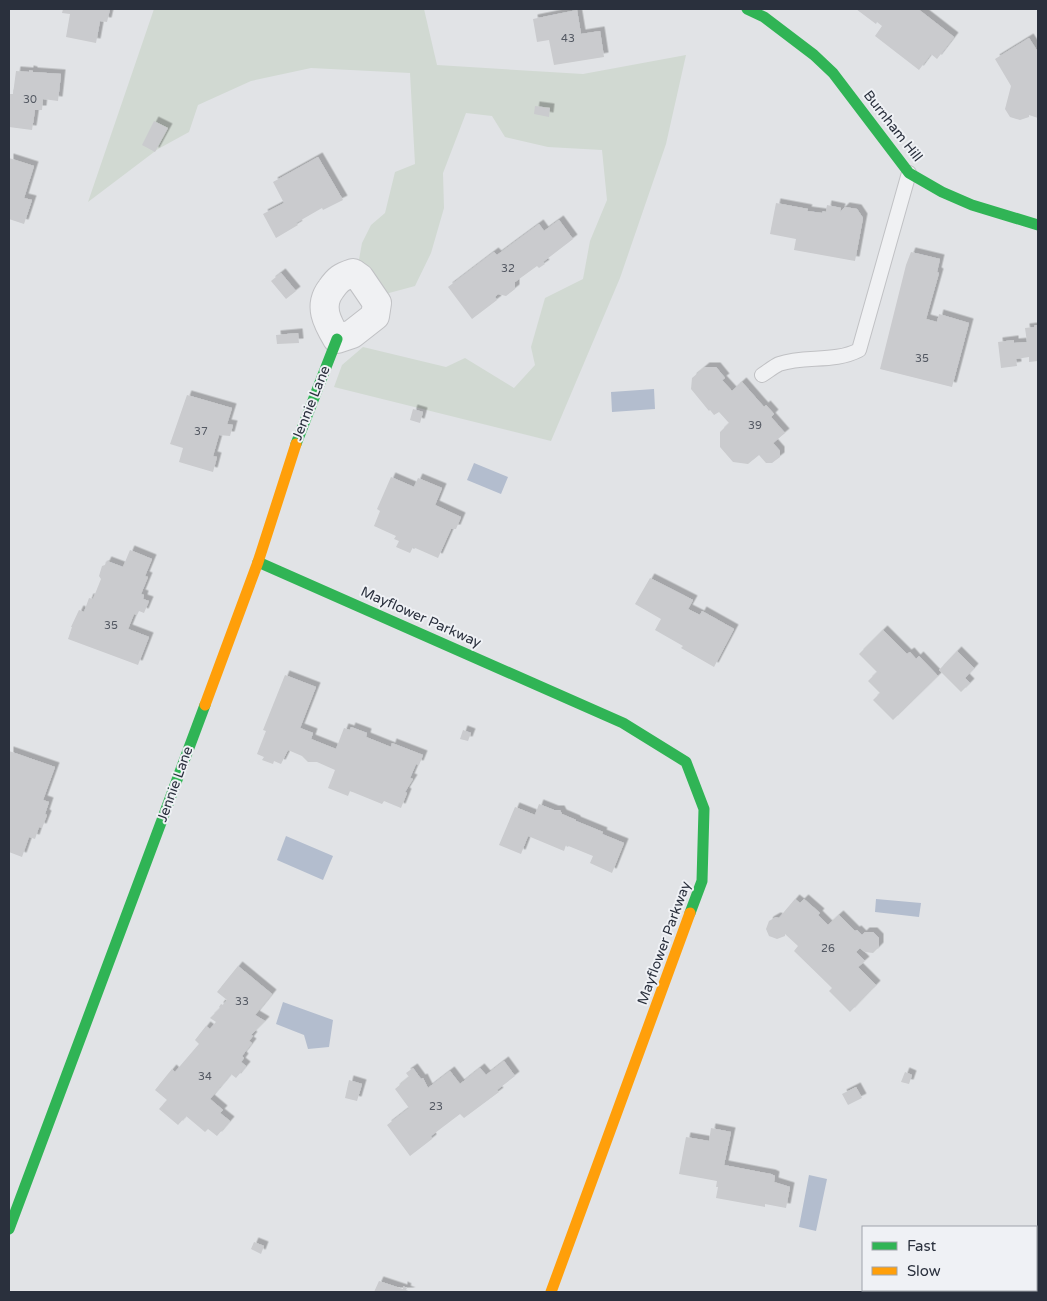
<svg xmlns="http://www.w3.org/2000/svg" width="1047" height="1301" viewBox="0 0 1047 1301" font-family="'Varela Round',sans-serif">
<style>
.green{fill:#d1d9d2}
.water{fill:#b3bdce}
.building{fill:#cacbce;filter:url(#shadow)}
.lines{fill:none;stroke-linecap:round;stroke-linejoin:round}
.lane-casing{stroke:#c0c1c4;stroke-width:16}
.street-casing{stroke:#c0c1c4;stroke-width:30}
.lane{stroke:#f0f1f3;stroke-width:14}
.street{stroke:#f0f1f3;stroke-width:28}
.fast{stroke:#30b455;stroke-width:11}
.slow{stroke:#ff9f0a;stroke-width:11}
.labels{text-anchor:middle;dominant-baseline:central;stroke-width:4;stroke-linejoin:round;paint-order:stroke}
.number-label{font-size:11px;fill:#535862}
.street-label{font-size:14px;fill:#2a303d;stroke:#eff1f5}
</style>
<defs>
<filter id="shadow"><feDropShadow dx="4.5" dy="-4.5" stdDeviation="0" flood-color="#0004"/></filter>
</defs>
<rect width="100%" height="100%" fill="#e1e3e6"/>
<path class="green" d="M154,9H424L437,65L583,74L686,55L666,144L620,278L551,441L334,387L342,365L363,347L446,367L465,358L514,388L535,365L531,347L545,298L583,279L590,241L607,200L602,150L548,147L505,137L492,116L466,113L443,173L444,208L431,253L415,286L378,296L358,265L362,243L371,225L385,213L395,172L415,164L410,73L311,68L251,81L198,105L189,132L158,149L88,202Z"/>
<path class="water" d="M654,389L655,409L612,412L611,392Z
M474,463L508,477L501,494L467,480Z
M286,836L333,856L323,880L277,860Z
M876,899L921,903L919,917L875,912Z
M283,1002L333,1020L329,1047L308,1049L304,1035L276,1024Z
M809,1175L827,1179L816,1231L799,1227Z"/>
<path class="building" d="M63,9H110L107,22L100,21L96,43L66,37L70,14L62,13Z
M856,9H918L954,37L937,59L931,54L919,70L875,36L882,26L877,22L876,24Z
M577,10L581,34L600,31L604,57L554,65L549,40L537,42L533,19Z
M1029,38L1038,52V118L1029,115V117L1020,120L1010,117L1005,109L1011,86L995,59Z
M29,70L33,71V72L61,74L58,101L43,99L42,110H35L32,130L9,127V94H13L16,71L29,72Z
M535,106L550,108L549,117L534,114Z
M154,121L168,128L155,152L142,145Z
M318,157L343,200L323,210L322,208L296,223L298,225L276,238L263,214L284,203L273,182Z
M9,158L34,166L24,198L32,200L24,224L9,219Z
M776,203L808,209L807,211L822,213L823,211L826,212L827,205L841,208L840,212L845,207L857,209L863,218L855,261L794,250L796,239L770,234Z
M559,220L573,239L543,262L545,264L539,268L537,266L515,282V289L506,296L498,294L495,297L497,300L472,319L448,287L494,252L497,255L539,224L544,231Z
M911,252L940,259L937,272L939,273L926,319L937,322L939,314L969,323L952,387L880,369L906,265Z
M281,273L296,291L286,299L271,281Z
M1035,325H1038V361L1029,362V357L1016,359L1017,366L1001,368L998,342L1014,340V343L1027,342L1025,328L1034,327Z
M298,333L299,343L277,344L276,335Z
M705,367H716L725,378L722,380L732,391L742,382L764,407L766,405L774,414L771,417L785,433L773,443L780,451V457L772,463H766L759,455L748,464L733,462L720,447V432L729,423L719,412L714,415L710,410L709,411L691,389L692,378Z
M187,395L232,408L227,424L233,425L230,436L219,435L213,456L217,457L213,472L179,462L183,448L170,444Z
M413,409L423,412L420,423L410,420Z
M391,477L414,487L418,478L442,488L435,505L461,517L456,529H451L438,558L413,547L410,553L396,547L399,541L394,539L396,536L374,526L380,511L377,509Z
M130,550L152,559L145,576L148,577L141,594L144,595L143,599L149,601L144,613L139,611L137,615L134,614L128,629L149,637L138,665L68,639L72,627H71L79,610L84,612L89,598L93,599L101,579L99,576L102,566L105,565L107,561L123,567Z
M650,578L693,600L688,609L700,615L702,611L734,629L714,667L681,648L683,646L655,630L661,619L635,604Z
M883,630L907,654L910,652L916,659L919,656L938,676L893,720L873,700L880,693L868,681L877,672L859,654Z
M957,651L974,668L965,678L970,683L961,692L939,670Z
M285,675L316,687L300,728L313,733L311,739L336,749L344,728L350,730L351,727L367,733L366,737L391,747L392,743L423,755L419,765L416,764L410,778L413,779L405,792L407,793L401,808L384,801L382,804L350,791L348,796L328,788L335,770L317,762H308L302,756L288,750L281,764L274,761L273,764L262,760L264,757L257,754L266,731L263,730Z
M463,730L471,733L468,741L460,739Z
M9,751L55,767L43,800L49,802L45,814L47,815L42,828L39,827L35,839L29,837L22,857L9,852Z
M539,804L554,810H560L562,814L576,820V821L603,832L602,834L624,843L612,873L590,863L593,856L566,845L564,851L528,836L521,854L499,845L515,807L535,815Z
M795,899L800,903L804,899L820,913L818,915L828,925L839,915L855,931L857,930L862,935L865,932H873L879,938V947L873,953L865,952L860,948L856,952L865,961L858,967L876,985L850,1012L829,991L832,988L794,951L798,946L785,934V936L777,939L769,936L766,929L769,921L776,917L779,918Z
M238,966L272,994L255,1015L265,1021L251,1035L253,1036L249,1041L252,1043L242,1056L244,1058L241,1062L246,1066L236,1078L231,1074L210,1099L223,1110L220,1113L230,1121L217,1136L208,1129L205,1132L186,1116L178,1125L159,1109L167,1100L155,1090L172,1069L175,1072L199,1044L195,1040L206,1026L210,1029L216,1022L210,1018L220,1008L219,1007L221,1004L223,1005L227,1000L217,992Z
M504,1061L515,1076L497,1090L499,1092L464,1118L460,1114L431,1136L432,1139L410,1156L387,1125L409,1108L395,1089L409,1077L406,1073L413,1068L421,1079L423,1078L428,1088L450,1071L460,1084L480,1068L486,1075Z
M905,1072L912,1075L909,1084L901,1082Z
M349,1080L362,1084L357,1101L345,1098Z
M856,1087L862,1098L848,1105L842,1094Z
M711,1128L731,1132L724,1165L771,1174L775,1176L774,1182L790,1187L786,1208L765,1204V1207L716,1198L718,1187H716L717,1181L679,1174L686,1137L709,1141Z
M254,1242L264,1246L261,1254L251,1249Z
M379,1281L403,1289V1286L407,1288L406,1290L411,1292H374Z"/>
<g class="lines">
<g class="lane-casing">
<path id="lane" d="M762,375C767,372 773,367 779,364C805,355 834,363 859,350L909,173"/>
</g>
<g class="street-casing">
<path id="street" d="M353,273L360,278L377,303L375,316L352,334L337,339C327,322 318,306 331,289C338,279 341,277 353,273Z"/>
</g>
<use href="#lane" class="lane"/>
<use href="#street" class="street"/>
<path class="fast" d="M747,9L764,17L814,55L833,73L909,173L942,192L972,205L1038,225
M296,444L337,339
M258,562L623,723L686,762L704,809L702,881L690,913
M9,1229L205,705"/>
<path class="slow" d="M205,705L258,562L296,444
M551,1292L690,913"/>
</g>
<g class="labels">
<g class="number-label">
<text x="568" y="38">43</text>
<text x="30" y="99">30</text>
<text x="508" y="268">32</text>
<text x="922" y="358">35</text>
<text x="755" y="425">39</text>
<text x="201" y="431">37</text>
<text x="111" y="625">35</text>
<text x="828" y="948">26</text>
<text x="242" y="1001">33</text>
<text x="205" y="1076">34</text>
<text x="436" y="1106">23</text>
</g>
<g class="street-label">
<text transform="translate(893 126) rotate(52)">Burnham Hill</text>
<text transform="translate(311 403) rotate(-68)">Jennie Lane</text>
<text transform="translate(421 617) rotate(24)">Mayflower Parkway</text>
<text transform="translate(175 784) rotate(-70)">Jennie Lane</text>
<text transform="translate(664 943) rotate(-70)">Mayflower Parkway</text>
</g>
</g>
<rect width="1047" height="1301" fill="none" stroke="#2a303d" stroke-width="20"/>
<rect x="862" y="1226" width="175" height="65" fill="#eff1f5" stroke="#a0a4ab"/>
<rect x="872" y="1242" width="25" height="8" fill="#30b455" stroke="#a0a4ab"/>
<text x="907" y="1251" font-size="15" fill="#2a303d">Fast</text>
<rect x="872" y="1267" width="25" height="8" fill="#ff9f0a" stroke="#a0a4ab"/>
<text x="907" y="1276" font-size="15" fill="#2a303d">Slow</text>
</svg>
